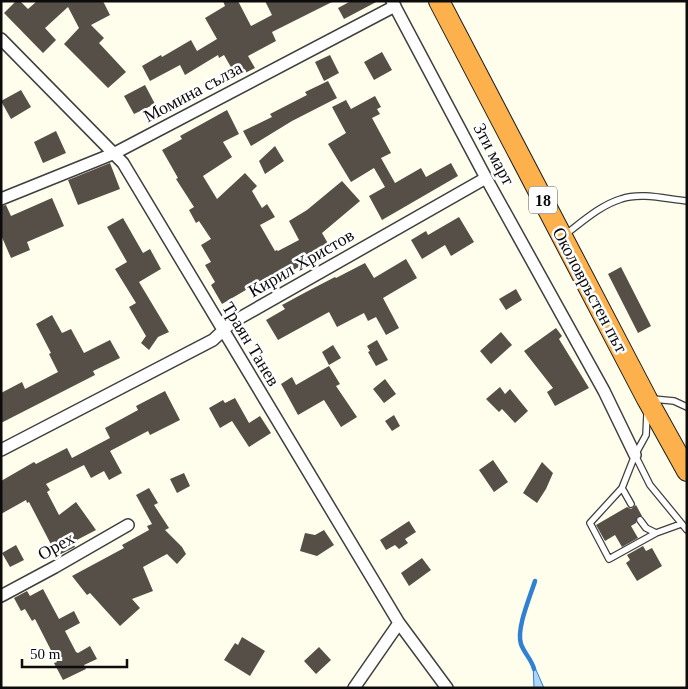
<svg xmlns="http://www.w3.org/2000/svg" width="688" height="689" viewBox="0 0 688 689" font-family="'Times New Roman',serif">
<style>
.water{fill:#add4f9;stroke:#3080d4}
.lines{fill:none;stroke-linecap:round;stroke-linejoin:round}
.stream{stroke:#3080d4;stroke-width:4.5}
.building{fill:#564f48}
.lane-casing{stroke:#3f3f3f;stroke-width:8}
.street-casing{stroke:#3f3f3f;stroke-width:14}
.highway-casing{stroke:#1d1d1d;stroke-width:22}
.lane{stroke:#fff;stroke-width:5.5}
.street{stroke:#fff;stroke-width:11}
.highway{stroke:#fcb14c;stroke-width:20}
.labels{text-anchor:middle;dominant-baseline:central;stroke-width:5;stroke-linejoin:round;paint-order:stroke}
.shield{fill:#fff;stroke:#555;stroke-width:1}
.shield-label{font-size:16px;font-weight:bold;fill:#0c0c0c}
.street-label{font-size:18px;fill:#0c0c0c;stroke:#fff}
</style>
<rect width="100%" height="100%" fill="#fffdec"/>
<path class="water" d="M533,663L544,688H534Z"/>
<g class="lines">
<path class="stream" d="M534,669C532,660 524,653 521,644C516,629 530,597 535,581"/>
</g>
<path class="building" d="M16,1H20L28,9L37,1H103L110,15L91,25L104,38L99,43L126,72L108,88L64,44L79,28L68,7L45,28L56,40L43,53L4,13Z
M223,1H238L251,26L272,15L265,1H334L272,32L276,41L248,56L255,68L239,76L235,67L232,69L224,55L219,58L218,55L185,75L180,65L150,81L142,66L161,55L162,57L191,40L197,51L217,39L205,18L225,6Z
M351,1H378L344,19L338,8Z
M382,52L392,70L374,80L364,62Z
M330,55L339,73L324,81L315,62Z
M328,81L337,98L292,121L251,146L243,131L272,117L270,114L307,95L305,92Z
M145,85L155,104L134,114L124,96Z
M21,90L31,107L11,119L1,101Z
M375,96L381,107L377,109L380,114L372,118L391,153L381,158L395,183L421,168L426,177L451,163L458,176L382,220L369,196L385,187L374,168L351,182L328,144L346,133L332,107L346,100L351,109Z
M227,110L239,134L223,142L232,157L203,176L217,199L245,173L257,186L252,191L262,208L267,204L275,217L260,225L275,251L277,250L278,251L299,240L289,221L307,210L342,181L360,201L322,233L330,247L270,285L266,278L222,304L211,285L215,282L205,265L211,262L201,245L211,239L199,221L196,223L189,210L194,207L176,179L178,178L162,150L182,139L180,136Z
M56,131L66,153L43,163L34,142Z
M275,146L284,161L265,174L259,161Z
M110,163L120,189L78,205L68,180Z
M52,198L64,226L27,242L30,250L11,258L1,235V206L6,205L11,216Z
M459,217L474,242L451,256L445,245L422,259L411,240L426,231L428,235Z
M123,218L143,253L150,249L161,269L139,282L169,332L158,337L149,350L141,343L146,336L129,307L136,303L115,269L127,262L107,227Z
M406,259L417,278L383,298L399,328L386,335L376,317L368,321L364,313L337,327L329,312L278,340L266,320L285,309L282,305L306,292L335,277L336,278L365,263L374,278Z
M621,267L651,326L638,333L608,274Z
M516,289L522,300L506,310L499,299Z
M52,315L62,333L71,329L84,353L110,340L120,358L93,371L95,375L1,423V393L22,382L25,389L58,372L49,354L51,353L36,324Z
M556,328L562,336L559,339L589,388L555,406L547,392L553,388L524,351Z
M501,332L512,345L491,364L480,351Z
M377,340L388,360L376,366L368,352L370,351L367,346Z
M333,345L341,358L329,365L322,352Z
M329,366L340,384L336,386L357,417L341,427L324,400L298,415L281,384L292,377L296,385Z
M385,379L396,394L384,403L373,389Z
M500,387L505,394L510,389L528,411L515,423L502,409L499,412L486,399Z
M165,391L180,420L150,435L148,431L110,451L122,473L109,480L104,471L91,478L84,465L46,484L50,490L47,492L59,515L76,502L96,530L73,542L75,547L57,556L29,502L27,503L26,500L1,514V481L34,462L36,464L67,448L72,458L110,438L105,428L138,410L136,406Z
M235,398L249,423L260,416L271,433L249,447L232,421L220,428L209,408L223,400L225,403Z
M394,415L400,426L392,431L385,421Z
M493,460L508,482L494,492L479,470Z
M542,462L553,473L546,489L537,503L523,493Z
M184,473L190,486L177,493L170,479Z
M149,488L158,503L154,505L169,528L165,530L182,547L186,554L177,564L167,554L143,567L153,591L132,599L140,608L120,626L90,593L87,595L72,576L124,548L122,545L149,530L147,526L152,524L136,495Z
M636,505L642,516L637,517L636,523L631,526L638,538L622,547L615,535L605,541L596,525L627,507L631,509Z
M409,521L416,532L405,539L408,543L399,549L395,545L386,550L380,540Z
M324,530L334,545L317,556L300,551L305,533L315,535Z
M16,545L24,560L10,567L2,553Z
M643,546L646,551L652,548L662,566L637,581L626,563L630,560L627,555Z
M422,558L431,570L409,586L401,573Z
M43,589L59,619L74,611L80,623L65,631L76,652L78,653L90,646L97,659L84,665L86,669L63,680L54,663L57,662L35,619L32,621L25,609L21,611L14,598L27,591L30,596Z
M242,637L265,651L250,676L224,660L235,643L238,645Z
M319,647L331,660L316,674L304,661Z"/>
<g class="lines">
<g class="lane-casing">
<path id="lane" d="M566,234C583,221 601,205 621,199C641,192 666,199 687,201
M653,399L674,401L687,407
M635,455L650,485L687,530
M622,488L590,523L609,559L656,533
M631,504L622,488L635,455L646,435L647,414
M640,520L646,528L656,533L681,524"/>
</g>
<g class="street-casing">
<path id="street" d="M392,1L486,178L604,391L635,455
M1,39L123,163L399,623L447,688
M1,199L115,153L395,6
M1,450L213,340L231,323L486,178
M1,596L55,567L128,525
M354,688L399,623"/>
</g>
<g class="highway-casing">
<path id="highway" d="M439,1L647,399L687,471"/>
</g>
<use href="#lane" class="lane"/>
<use href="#street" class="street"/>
<use href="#highway" class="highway"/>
</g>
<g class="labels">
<rect class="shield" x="529" y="186.5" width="28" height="27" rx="4"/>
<g class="shield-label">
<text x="543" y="200">18</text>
</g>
<g class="street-label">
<text transform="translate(193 92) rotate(-28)">Момина сълза</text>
<text transform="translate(494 154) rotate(62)">3ти март</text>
<text transform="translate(301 263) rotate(-30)">Кирил Христов</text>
<text transform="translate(590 290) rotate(62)">Околовръстен път</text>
<text transform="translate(251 344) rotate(59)">Траян Танев</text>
<text transform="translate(56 546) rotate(-29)">Орех</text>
</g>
</g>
<rect width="688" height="689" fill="none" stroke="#0c0c0c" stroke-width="5"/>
<path d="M22 659v8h105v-8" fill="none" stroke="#0c0c0c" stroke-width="2.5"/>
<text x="30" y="659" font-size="15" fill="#0c0c0c" stroke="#ffffff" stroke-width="4" paint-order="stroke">50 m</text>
</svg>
